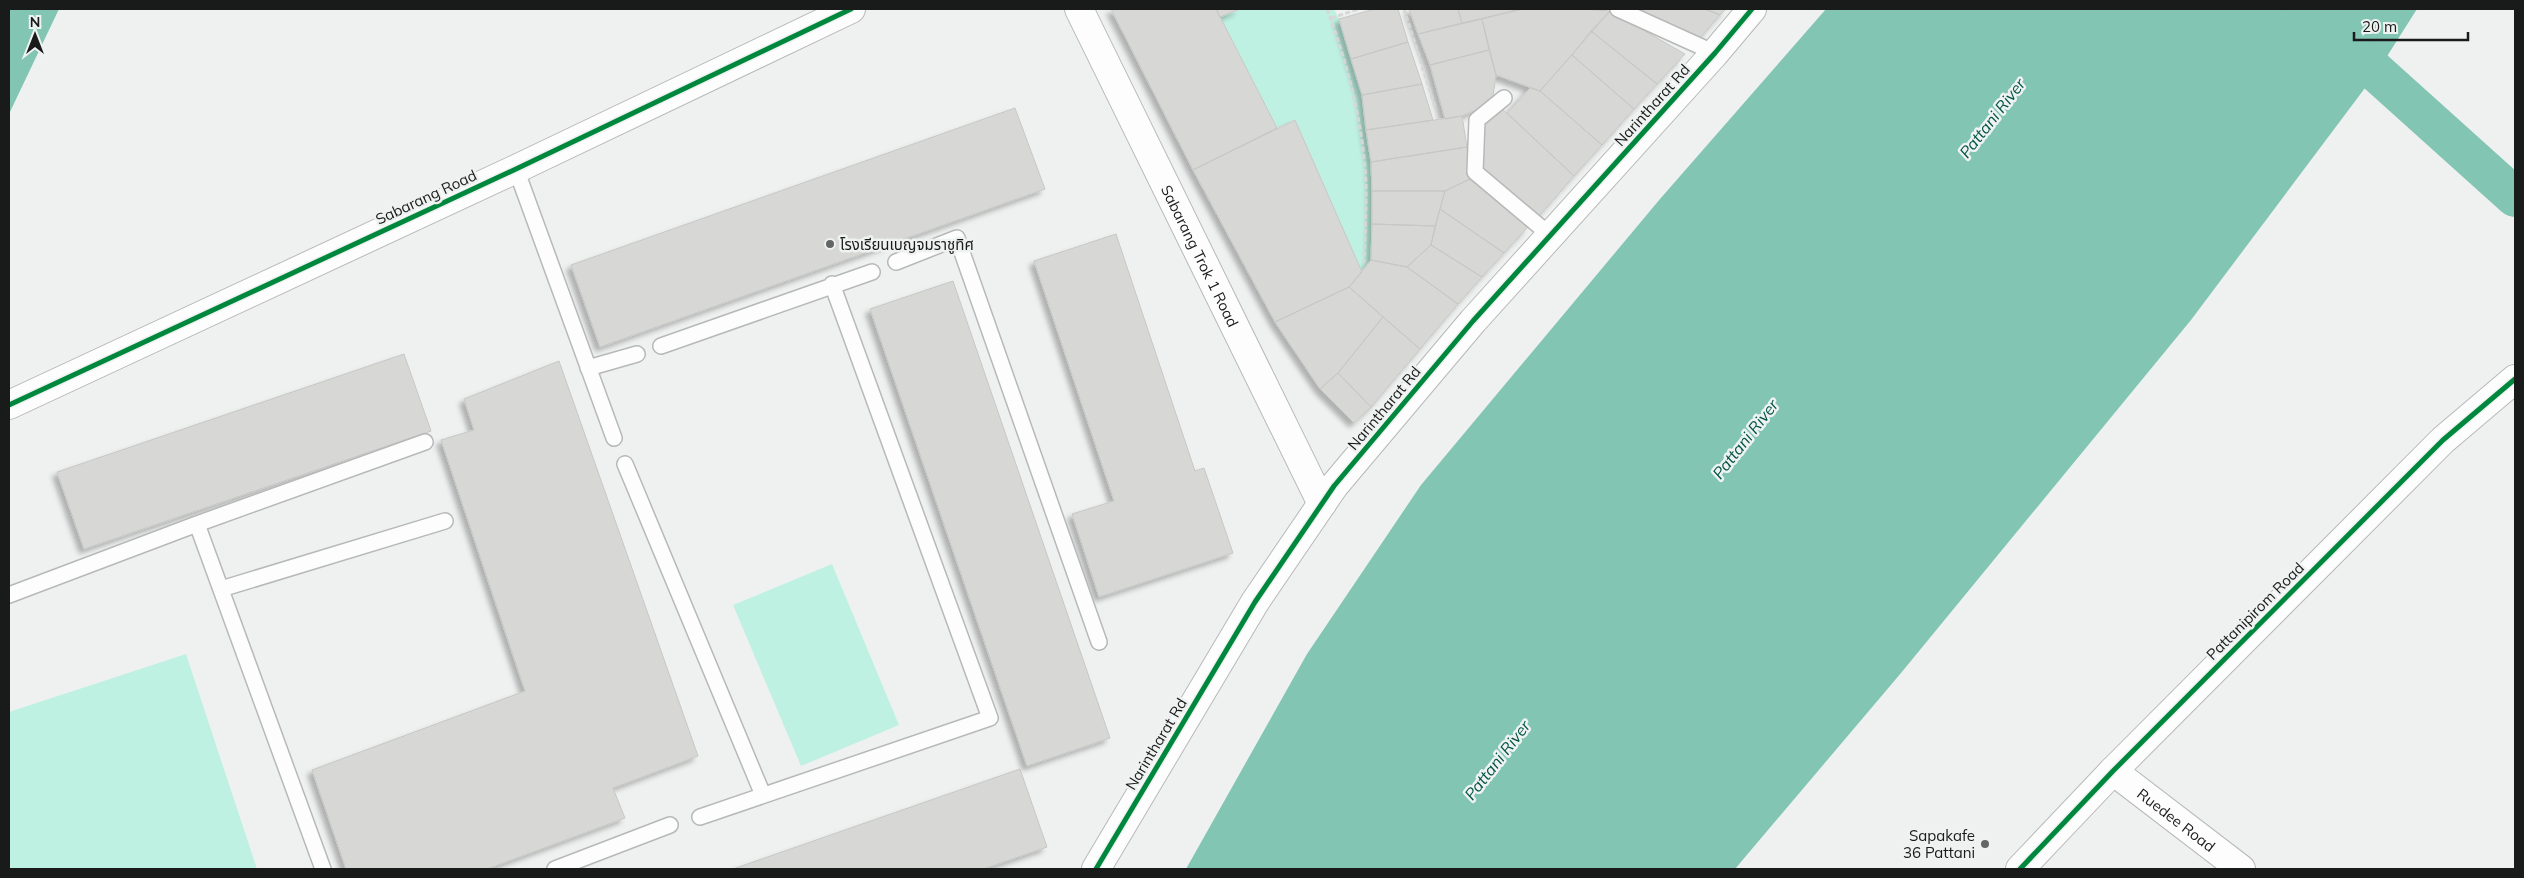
<svg xmlns="http://www.w3.org/2000/svg" width="2524" height="878" viewBox="0 0 2524 878" font-family="Mulish,'Noto Sans Thai',sans-serif">
<style>
.green{fill:#bff1e2}
.water{fill:#82c5b3}
.lines{fill:none;stroke-linecap:round;stroke-linejoin:round}
.canal{stroke:#82c5b3;stroke-width:40}
.building{fill:#d7d7d6;stroke:#c7c7c6;filter:url(#shadow)}
.service-casing{stroke:#b7b9b8;stroke-width:18}
.tertiary-casing{stroke:#b7b9b8;stroke-width:30}
.path{stroke:#d6d8d7;stroke-width:3;stroke-dasharray:5 2.5;stroke-linecap:butt}
.service{stroke:#fdfdfd;stroke-width:15}
.tertiary{stroke:#fdfdfd;stroke-width:28}
.cycleway-casing{stroke:#eef2f0;stroke-width:8}
.cycleway{stroke:#00873e;stroke-width:5}
.poi-dot{fill:#646565;stroke:#eef2f0;stroke-width:2}
.labels{text-anchor:middle;dominant-baseline:central;stroke-width:5;stroke-linejoin:round;paint-order:stroke}
.street-label{font-size:15px;fill:#191a1a;stroke:#eef2f0}
.poi-label{font-size:15px;fill:#191a1a;stroke:#eef2f0;text-anchor:start}
.water-label{font-size:16px;font-style:italic;fill:#005343;stroke:#eef2f0}
</style>
<defs>
<filter id="shadow"><feDropShadow dx="-4.5" dy="4.5" stdDeviation="2.5" flood-color="#0004"/></filter>
</defs>
<rect width="100%" height="100%" fill="#eff1f0"/>
<path class="green" d="M1240,9H1334L1339,19L1362,95L1371,162L1372,191L1371,260L1362,272L1295,120L1277,128L1220,17Z
M832,564L899,725L801,766L733,605Z
M186,654L257,869H9V712Z"/>
<path class="water" d="M9,9H59L9,114Z
M1826,9H2417L2377,72L2191,320L1901,673L1735,869H1186L1307,654L1421,485L1660,199Z"/>
<g class="lines">
<path class="canal" d="M2306,9L2515,197"/>
</g>
<path class="building" d="M1111,9H1216L1277,128L1193,170Z
M1216,9H1240L1220,17Z
M1375,9H1398L1408,42L1351,59L1339,19Z
M1409,9H1458L1462,23L1418,34Z
M1458,9H1522L1462,23Z
M1522,9H1581L1610,11L1540,91L1496,75L1482,19Z
M1632,9H1705L1720,15L1700,38Z
M1705,9H1726L1720,15Z
M1610,11L1685,54L1657,84L1591,31Z
M1482,19L1489,50L1430,65L1418,34Z
M1591,31L1657,84L1634,109L1572,55Z
M1408,42L1422,84L1362,95L1351,59Z
M1489,50L1496,75L1492,103L1462,116L1445,119L1430,65Z
M1572,55L1634,109L1602,145L1540,91Z
M1422,84L1433,120L1366,130L1362,95Z
M1530,88L1540,91L1602,145L1574,176L1507,113Z
M1500,107L1574,176L1539,216L1482,168L1480,122Z
M1015,108L1045,189L600,347L571,265Z
M1462,116L1467,147L1371,162L1366,130Z
M1295,120L1362,272L1349,287L1275,322L1193,170Z
M1467,147L1470,179L1445,191H1372L1371,162Z
M1470,179L1528,227L1504,253L1440,209L1445,191Z
M1372,191H1445L1435,226L1372,224Z
M1440,209L1504,253L1482,277L1431,245Z
M1372,224L1435,226L1431,245L1407,267L1371,260Z
M1116,234L1195,471L1204,468L1233,553L1099,597L1072,514L1114,501L1034,261Z
M1431,245L1482,277L1458,304L1407,267Z
M1371,260L1407,267L1458,304L1420,349L1349,287Z
M953,281L1110,738L1027,766L870,309Z
M1349,287L1383,317L1338,373L1320,389L1275,322Z
M1383,317L1420,349L1371,407L1338,373Z
M404,354L431,431L84,549L57,472Z
M559,361L698,756L613,788L625,818L487,869H346L312,770L525,691L441,440L474,430L464,399Z
M1338,373L1371,407L1354,423L1320,389Z
M1020,769L1047,847L983,869H733Z"/>
<g class="lines">
<g class="service-casing">
<path id="service" d="M1618,9L1715,53
M1504,98L1477,120L1475,172L1551,236
M516,169L614,438
M896,262L957,238L1099,642
M661,346L872,272
M588,368L637,354
M625,464L763,795
M197,524L323,869
M221,589L445,521
M9,595L197,524L425,442
M700,817L990,718L832,284
M555,869L670,825"/>
</g>
<g class="tertiary-casing">
<g id="tertiary">
<path id="s1" d="M1079,9L1322,504"/>
<path d="M9,405L516,169L851,9"/>
<path id="s2" d="M2113,771L2241,869"/>
<path d="M1096,869L1255,602L1334,486L1473,321L1715,53L1752,9"/>
<path d="M2020,869L2113,771L2443,440L2515,379"/>
</g>
</g>
<path class="path" d="M1327,9C1348,65 1364,127 1366,187C1366,212 1365,238 1364,263
M1404,9L1436,110
M1331,18L1359,9"/>
<use href="#service" class="service"/>
<use href="#tertiary" class="tertiary"/>
<g class="cycleway-casing">
<path id="cycleway" d="M9,405L516,169L851,9
M1096,869L1255,602L1334,486L1473,321L1715,53L1752,9
M2020,869L2113,771L2443,440L2515,379"/>
</g>
<use href="#cycleway" class="cycleway"/>
</g>
<g class="poi-dot">
<circle cx="830" cy="244" r="5"/>
<circle cx="1985" cy="844" r="5"/>
</g>
<g class="labels">
<g class="street-label">
<text transform="translate(1652 105) rotate(-48)">Narintharat Rd</text>
<text transform="translate(426 197) rotate(-25)">Sabarang Road</text>
<text stroke="none"><textPath href="#s1" startOffset="275">Sabarang Trok 1 Road</textPath></text>
<text transform="translate(1384 408) rotate(-50)">Narintharat Rd</text>
<text transform="translate(2255 611) rotate(-45)">Pattanipirom Road</text>
<text transform="translate(1156 744) rotate(-59)">Narintharat Rd</text>
<text stroke="none"><textPath href="#s2" startOffset="80">Ruedee Road</textPath></text>
</g>
<g class="poi-label">
<text x="840" y="244">โรงเรียนเบญจมราชูทิศ</text>
<text x="1975" y="835" text-anchor="end">Sapakafe<tspan x="1975" dy="17">36 Pattani</tspan></text>
</g>
<g class="water-label">
<text transform="translate(1992 118) rotate(-52)">Pattani River</text>
<text transform="translate(1745 439) rotate(-52)">Pattani River</text>
<text transform="translate(1497 760) rotate(-52)">Pattani River</text>
</g>
</g>
<rect width="2524" height="878" fill="none" stroke="#191a1a" stroke-width="20"/>
<g transform="translate(35 35)" stroke="#eef2f0" stroke-width="4" paint-order="stroke">
<path d="M0-4L9 19L0 12L-9 19Z" fill="#191a1a"/>
<text y="-8" font-size="14" font-weight="bold" text-anchor="middle" fill="#191a1a">N</text>
</g>
<path d="M2354 32v8h114v-8" fill="none" stroke="#191a1a" stroke-width="2.5"/>
<text x="2362" y="32" font-size="15" fill="#191a1a" stroke="#eef2f0" stroke-width="4" paint-order="stroke">20 m</text>
</svg>
